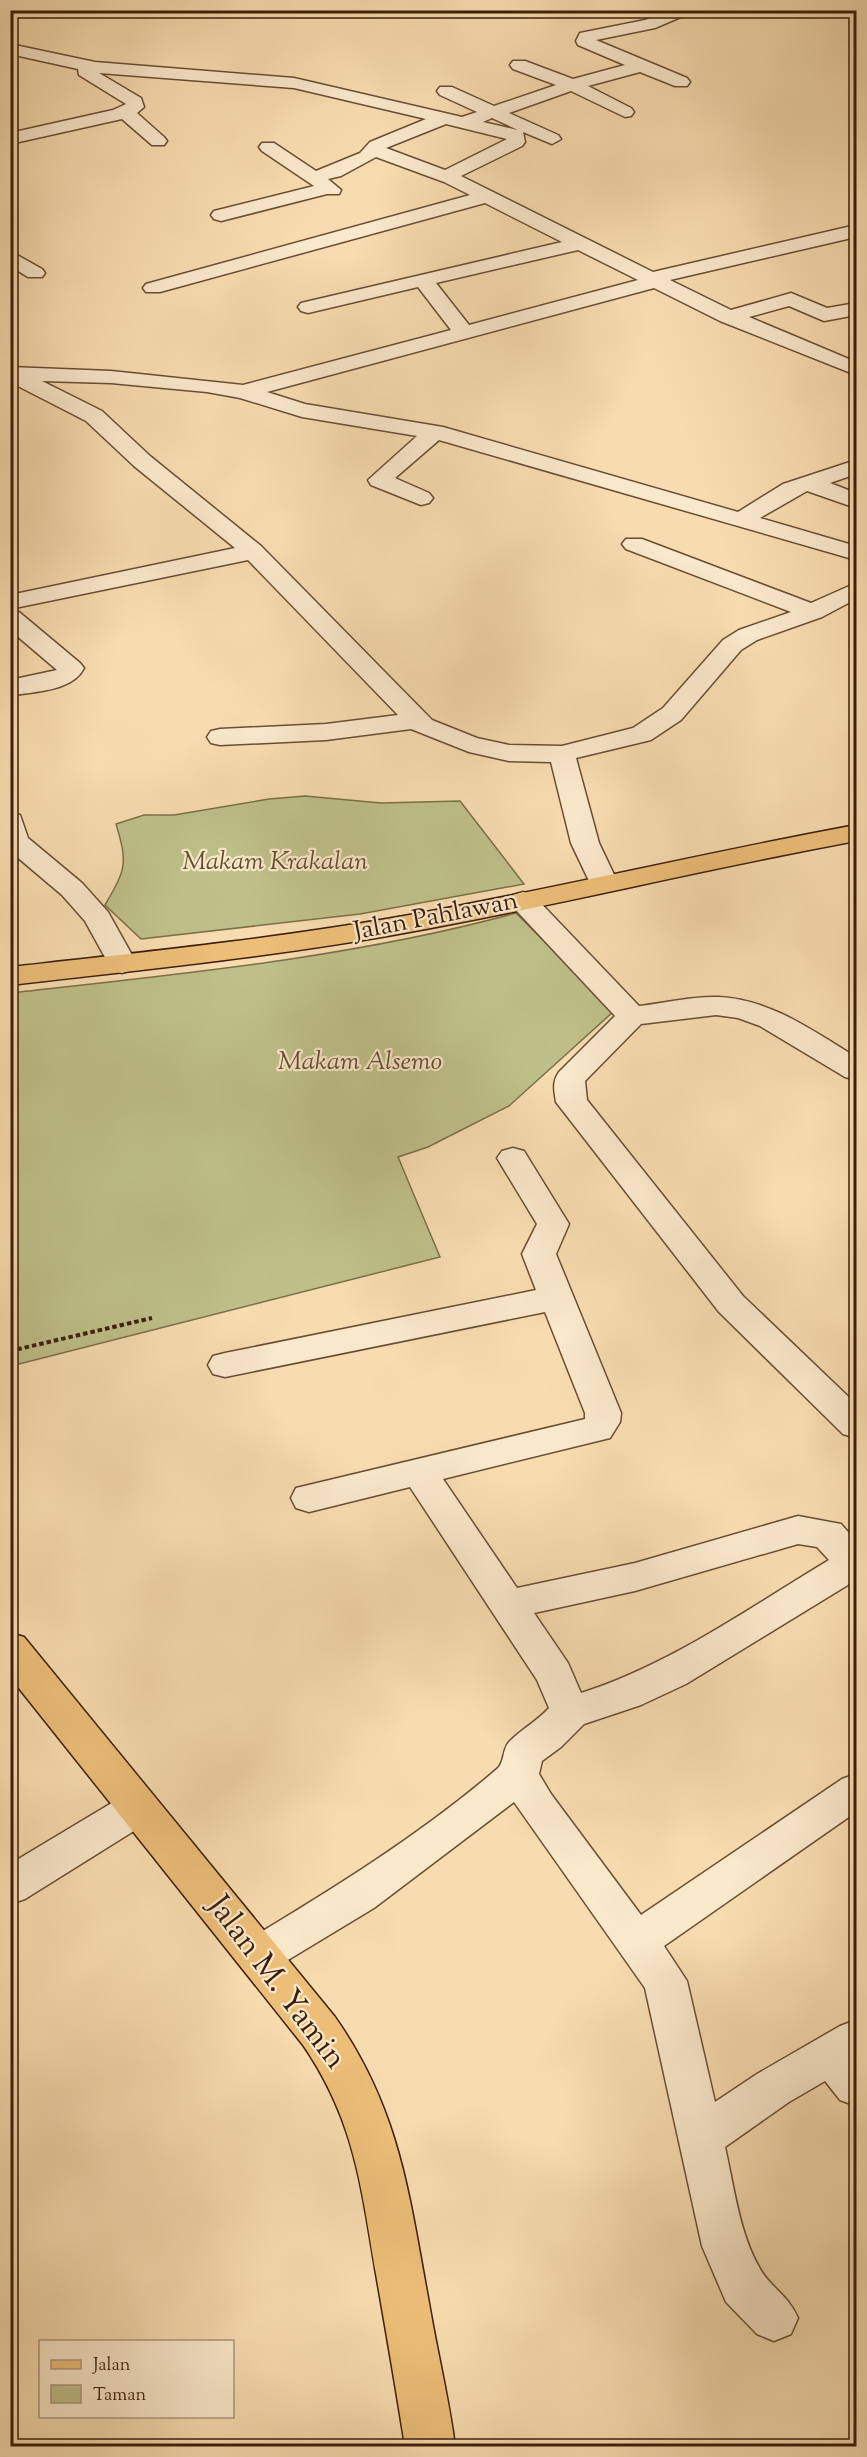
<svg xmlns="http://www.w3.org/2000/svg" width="867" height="2457" viewBox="0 0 867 2457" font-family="'Sorts Mill Goudy',serif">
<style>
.green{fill:#bfc089;stroke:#7c6f4a;stroke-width:1.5}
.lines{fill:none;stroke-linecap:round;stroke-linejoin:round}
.minor-casing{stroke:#694e34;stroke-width:3}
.major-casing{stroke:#3a1e0b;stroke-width:3}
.path{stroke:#3a1e0b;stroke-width:4;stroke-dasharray:4.5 3;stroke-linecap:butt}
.minor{fill:#fae8cb;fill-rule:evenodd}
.major{fill:#ecbe78;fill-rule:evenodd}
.labels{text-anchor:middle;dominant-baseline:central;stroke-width:4.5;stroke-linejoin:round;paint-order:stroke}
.park-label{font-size:26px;font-style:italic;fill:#624f31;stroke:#fae8cb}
.street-label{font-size:26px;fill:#3a1e0b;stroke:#fae8cb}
.near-street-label{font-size:32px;fill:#3a1e0b;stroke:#fae8cb}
</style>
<rect width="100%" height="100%" fill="#f7dcaf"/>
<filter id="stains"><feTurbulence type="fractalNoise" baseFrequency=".00333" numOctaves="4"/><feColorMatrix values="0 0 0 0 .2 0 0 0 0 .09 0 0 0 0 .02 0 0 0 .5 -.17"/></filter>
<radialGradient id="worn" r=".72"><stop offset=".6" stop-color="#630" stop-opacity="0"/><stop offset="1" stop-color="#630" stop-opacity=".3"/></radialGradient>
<path class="green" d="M305,796L381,803L460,801L524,884L360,914L141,939L105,905C126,869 128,864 116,824L144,815H174L269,799Z
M516,913L614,1011L509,1106L428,1147L398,1157L440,1257L11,1366L10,993C179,974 352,958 516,913Z"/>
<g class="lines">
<g class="minor-casing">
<path id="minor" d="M672,10H697L655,28L596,40L687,78L690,82L687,86H675L640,72L588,86L631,108L634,112L631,116L625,117L571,91L509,113L558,135L561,139L552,144L523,132L525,142L522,146L461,176L653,272L856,225V237L670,280L731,310L791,293L827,308L856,303V315L824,321L789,306L749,317L856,362V375L720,321L654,288L267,392L305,404L443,427L738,512L783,484L856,460V474L830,483L856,493V508L807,491L760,518L856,546V560L439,440L395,478L429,493L433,498L429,503L421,505L371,485L368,480L417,436L302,417L240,398L207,392L111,383L42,381L102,411L150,456L261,546L432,720L477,738L509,745L562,746L633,728L663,708L723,640L739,630L791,612L626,549L622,544L626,539H642L811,603L856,583V599L822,617L757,640L741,650L681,720L651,740L576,758L599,843L618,883L614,889L604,891L594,889L590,883L571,843L551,762L509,761L469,752L411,729L326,740L220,745L211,743L207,737L211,731L220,729L326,724L398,715L248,560L10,609V595L235,548L134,466L86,421L10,382V367L111,371L243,385L451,330L418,287L308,313L301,311L298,307L301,303L562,242L485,203L160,292H146L143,288L146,284L470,195L444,182L376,157L341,176L328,179L341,190L339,194H327L221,221L214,219L211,215L214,211L314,186L262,151L259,147L262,143H274L316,171L360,153L370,142L426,119L294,88L99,73L141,98L144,107L137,113L164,137L167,141L164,145H152L122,119L10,144V133L113,110L126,104L79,75L78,69L10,54V44L95,62L294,78L462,117L477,112L440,95L437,91L440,87H452L494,106L556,85L513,69L510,65L513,61H525L573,79L625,65L578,45L576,41L580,33L645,20ZM492,118L518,130L483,122ZM446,124L507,139L445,170L386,148ZM578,250L638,280L469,325L436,283Z
M10,251L42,269L45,273L42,277H28L10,266Z
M10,610L19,612L80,663L84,668C72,692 34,691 10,696V680L57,670L10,630Z
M10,813L20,815L28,838L82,883L108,912L137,964L132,970L122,973L112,970L85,921L62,895L10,851Z
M523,892L533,895L639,1006C665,1003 692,996 718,997C770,999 813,1031 856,1057V1080L845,1077L760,1026L738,1018L716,1015L641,1024L585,1081L587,1100L743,1296L856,1404V1438L843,1434L719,1312L556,1102C554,1090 552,1082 559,1072L615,1016L513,907L509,901L513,895Z
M513,1148L524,1151L569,1224L556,1254L621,1413L620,1422L610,1438L443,1479L517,1588L635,1563L798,1516L841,1524L856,1541V1580L686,1684L641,1705L584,1724L561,1747L542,1761L539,1774L551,1794L641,1915L842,1779L856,1774V1812L664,1946L687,1981L715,2102L757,2074L840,2026L856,2020V2106L840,2100L825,2081L789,2102L725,2147C734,2186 739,2232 759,2267C769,2287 787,2293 798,2318L791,2334L774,2341L757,2334L726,2302L702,2246L645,1988L514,1802L374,1908L273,1969L258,1975L243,1969L237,1956L243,1943C331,1890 419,1836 497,1769C505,1763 502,1748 510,1741C522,1729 537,1721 549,1708L537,1680L410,1487L309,1512L296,1508L291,1498L296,1488L585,1419V1413L545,1312L225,1377L213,1374L208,1365L213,1356L225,1353L536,1290L522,1254L537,1224L497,1158L502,1151ZM798,1544L817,1547L829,1560C749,1608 670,1665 581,1693L568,1663L534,1613L635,1591Z
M139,1790L153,1795L159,1807L153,1819L25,1899L10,1904V1864L125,1795Z"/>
</g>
<g class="major-casing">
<path id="major" d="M856,825V841C709,868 563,904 415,931C281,956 146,969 10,985V967C146,952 281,938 415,914C563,887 709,852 856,825Z
M10,1633L24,1637L335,2017C400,2110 409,2195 429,2303C437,2351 449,2399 455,2446H405C396,2389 386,2331 376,2274C361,2186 355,2121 303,2045L10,1677Z"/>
</g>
<path class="path" d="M10,1351L152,1318"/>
<use href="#minor" class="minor"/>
<use href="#major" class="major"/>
</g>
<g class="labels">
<g class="park-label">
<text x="275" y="862">Makam Krakalan</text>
<text x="360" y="1062">Makam Alsemo</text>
</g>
<g class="street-label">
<text transform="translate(436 917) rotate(-11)">Jalan Pahlawan</text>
</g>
<g class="near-street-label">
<text transform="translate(276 1983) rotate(53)">Jalan M. Yamin</text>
</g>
</g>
<rect width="867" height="2457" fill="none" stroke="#f7dcaf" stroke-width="36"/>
<rect x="12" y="12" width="843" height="2433" fill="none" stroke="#3a1e0b" stroke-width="3"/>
<rect x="18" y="18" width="831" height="2421" fill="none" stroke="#3a1e0b" stroke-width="1.5"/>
<rect x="39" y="2340" width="195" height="78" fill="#fae8cb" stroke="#ad977e" stroke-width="1.5"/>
<rect x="51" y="2360" width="30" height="9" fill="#ecbe78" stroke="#ad977e" stroke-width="1.5"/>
<text x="93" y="2370" font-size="18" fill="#3a1e0b">Jalan</text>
<rect x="51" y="2385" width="30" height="18" fill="#bfc089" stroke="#ad977e" stroke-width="1.5"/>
<text x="93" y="2400" font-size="18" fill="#3a1e0b">Taman</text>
<rect width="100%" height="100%" filter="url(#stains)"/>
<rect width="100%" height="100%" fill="url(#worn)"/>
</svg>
